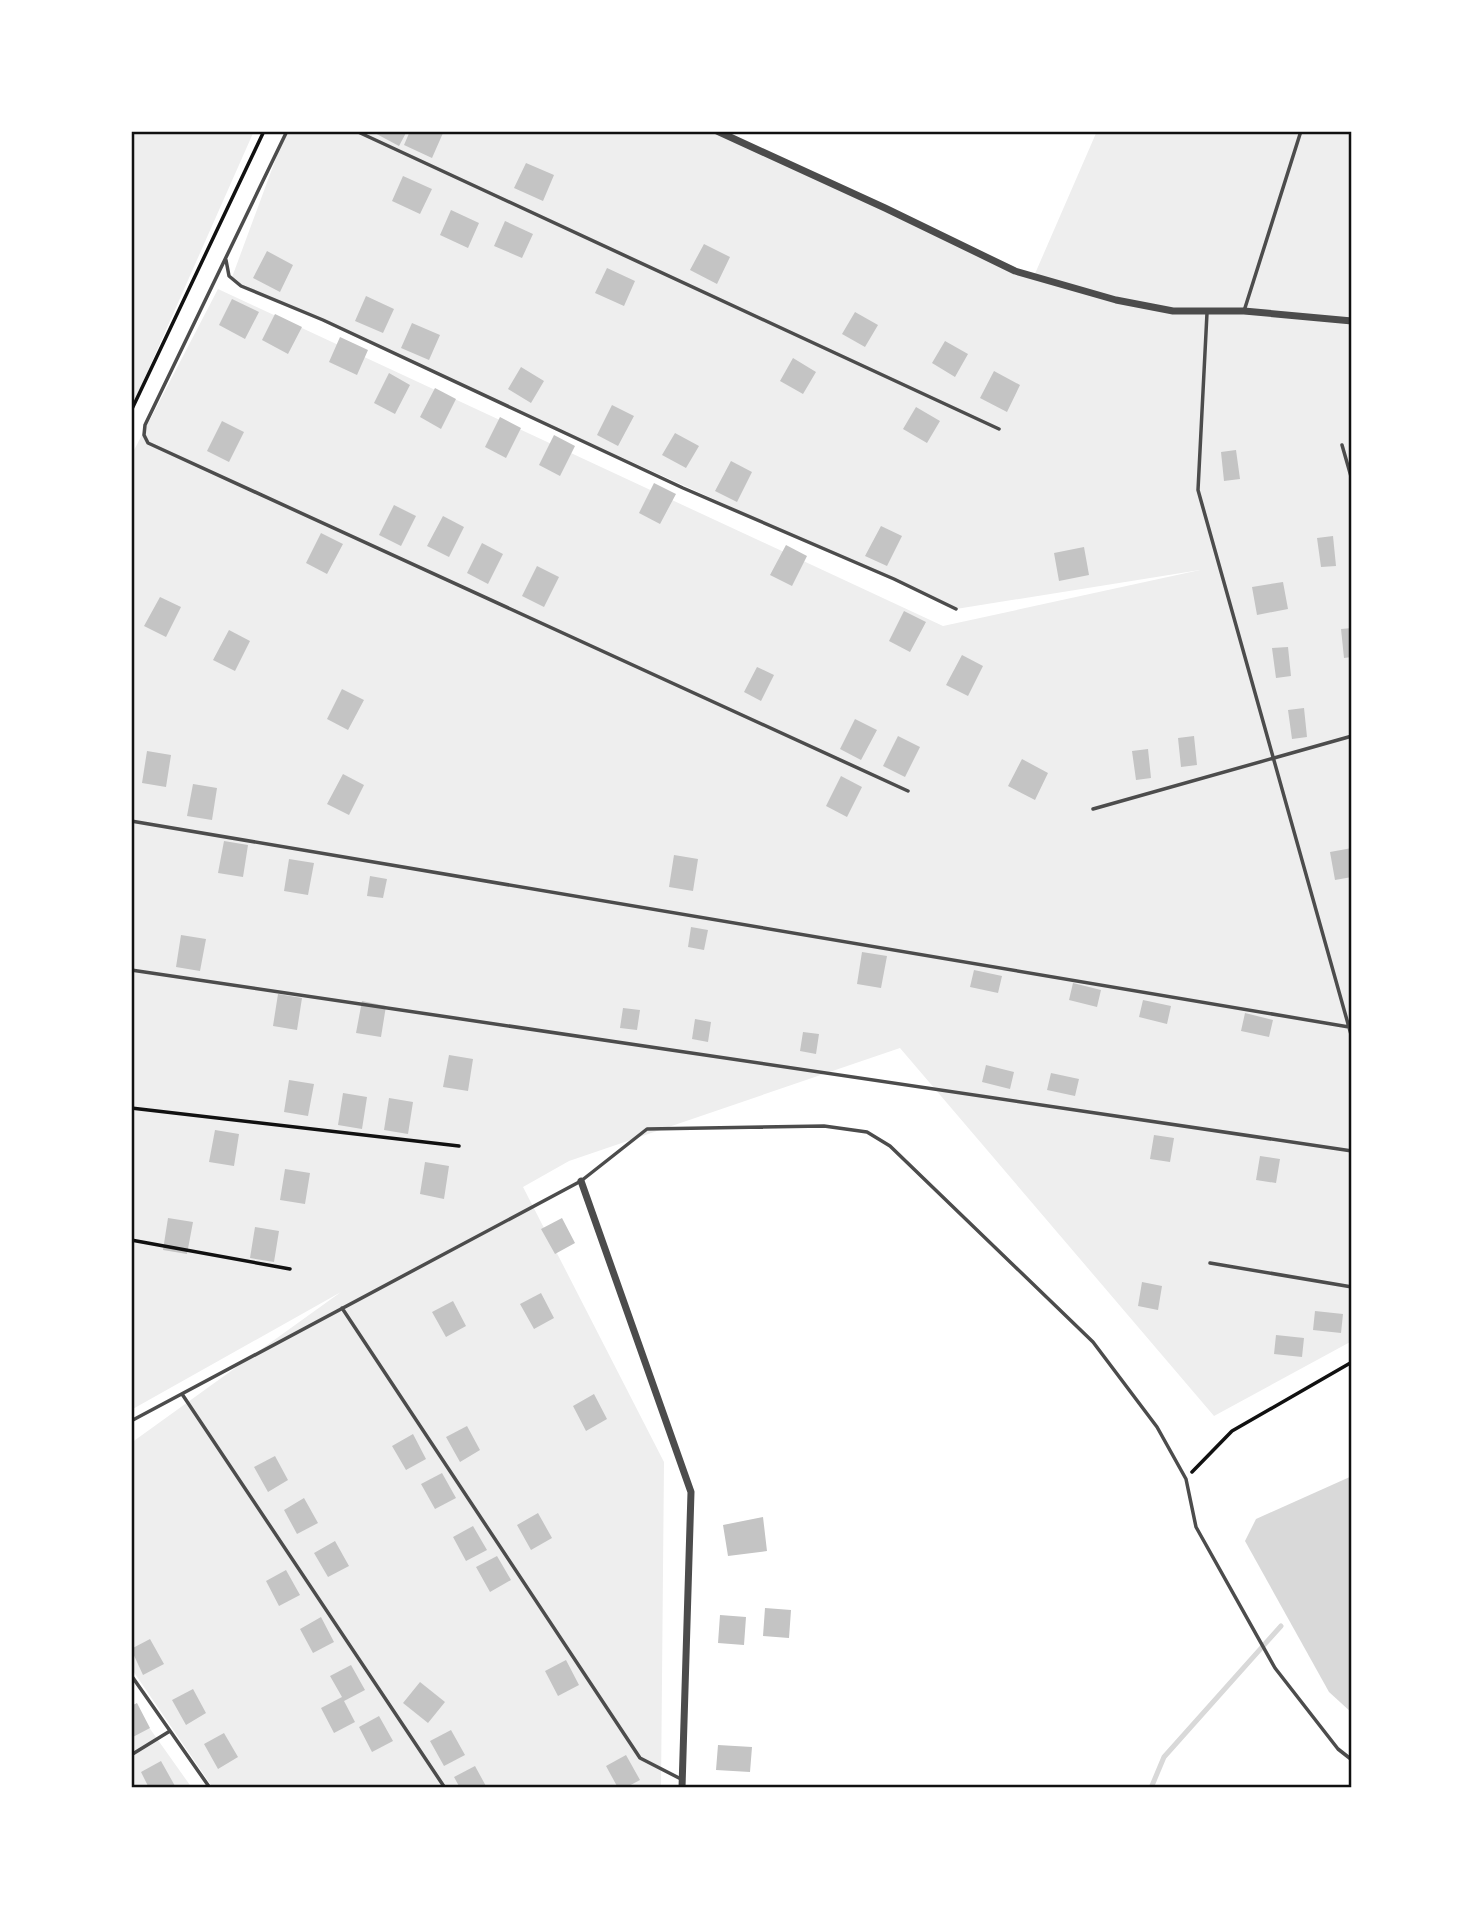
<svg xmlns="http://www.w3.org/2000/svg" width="1483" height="1919" viewBox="0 0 1483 1919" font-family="'Noto Serif',serif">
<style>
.green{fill:#eee}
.water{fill:#d9d9d9}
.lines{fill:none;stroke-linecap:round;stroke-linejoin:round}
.stream{stroke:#d9d9d9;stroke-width:5}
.building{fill:#c4c4c4}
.path{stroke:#111;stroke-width:3.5}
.service{stroke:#4c4c4c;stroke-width:3.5}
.minor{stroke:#4c4c4c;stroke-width:7}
.neatline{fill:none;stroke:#111;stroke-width:2.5}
</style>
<rect width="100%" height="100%" fill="#fff"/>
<path class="green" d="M131,131H254L131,409Z
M286,131H720L1034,276L1097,131H1352V1341L1214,1416L900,1048L569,1161L523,1187L664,1462L661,1788H213L131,1668V1443L341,1292L131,1410V456L218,289L943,626L1200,570L956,609L231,280Z
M131,1702L192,1788H131Z"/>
<path class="water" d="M1352,1476V1713L1329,1692L1245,1541L1256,1519Z"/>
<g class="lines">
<path class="stream" d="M1151,1788L1164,1757L1281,1626"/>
</g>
<path class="building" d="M371,131H407L399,146Z
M410,131L443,133L432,158L404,145Z
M526,163L554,175L543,201L514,188Z
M403,176L432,189L420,214L392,201Z
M451,210L479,223L468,248L440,235Z
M505,221L533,234L522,258L494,246Z
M704,244L730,257L717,284L690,270Z
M267,251L293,265L280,292L253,278Z
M607,268L635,281L624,306L595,293Z
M366,296L394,309L383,333L355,321Z
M232,299L259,312L245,339L219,325Z
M855,312L878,325L865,347L842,334Z
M275,314L302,327L288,354L262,340Z
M412,323L440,335L429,360L401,348Z
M340,337L368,350L357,375L329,362Z
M945,341L968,354L955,377L932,363Z
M793,358L816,372L803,394L780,381Z
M521,367L544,381L531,403L508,389Z
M994,371L1020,385L1007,412L980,398Z
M389,373L410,385L395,414L374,403Z
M435,388L456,399L441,429L420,417Z
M612,405L634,416L618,446L597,435Z
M916,407L940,421L927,443L903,429Z
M500,417L521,428L506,458L485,447Z
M222,421L244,432L229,462L207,451Z
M675,433L699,446L686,468L662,455Z
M554,435L575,446L560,476L539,465Z
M1236,450L1240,479L1224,481L1221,452Z
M731,461L752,472L737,502L715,491Z
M654,483L676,494L660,524L639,513Z
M394,505L416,516L401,546L379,535Z
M443,516L464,527L449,557L427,546Z
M881,526L902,536L887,566L865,556Z
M321,533L343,544L327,574L306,563Z
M1333,536L1336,566L1321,567L1317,538Z
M482,543L503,554L488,584L467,573Z
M786,545L807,556L792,586L770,575Z
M1084,547L1089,575L1059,581L1054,553Z
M537,566L559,577L544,607L522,596Z
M1283,582L1288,609L1257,615L1252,587Z
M160,597L181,607L166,637L144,626Z
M904,611L926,622L910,652L889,641Z
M1352,628V657L1344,658L1341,629Z
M229,630L250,641L235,671L213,660Z
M1288,647L1291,676L1276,678L1272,648Z
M962,655L983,666L968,696L946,685Z
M757,667L774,675L761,701L744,692Z
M342,689L364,700L348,730L327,719Z
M1304,708L1307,737L1292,739L1288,710Z
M855,719L877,730L861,760L840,749Z
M898,736L920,747L905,777L883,766Z
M1194,736L1197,765L1181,767L1178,738Z
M1148,749L1151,778L1136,780L1132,751Z
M147,751L171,755L166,787L142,783Z
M1022,759L1048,773L1035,800L1008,786Z
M343,774L364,785L349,815L327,804Z
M841,776L862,787L847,817L826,806Z
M193,784L217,788L212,820L187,816Z
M224,841L248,845L243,877L218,873Z
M1352,848V877L1335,880L1330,852Z
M674,855L698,859L693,891L669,887Z
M289,859L314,863L308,895L284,891Z
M370,876L387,879L383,898L367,896Z
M691,927L708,930L704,950L688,947Z
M181,935L206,939L200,971L176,967Z
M862,952L887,956L881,988L857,984Z
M974,970L1002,976L998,993L970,987Z
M1073,983L1101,990L1097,1007L1069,1000Z
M278,994L302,998L297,1030L273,1026Z
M1143,1000L1171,1006L1167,1024L1139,1017Z
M362,1001L386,1006L381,1037L356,1033Z
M623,1008L640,1010L637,1030L620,1028Z
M1245,1013L1273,1020L1269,1037L1241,1031Z
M695,1019L711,1022L708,1042L692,1039Z
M803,1032L819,1034L816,1054L800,1051Z
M449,1055L473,1059L468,1091L443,1087Z
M986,1065L1014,1072L1010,1089L982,1082Z
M1051,1073L1079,1079L1075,1096L1047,1090Z
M289,1080L314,1084L308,1116L284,1112Z
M343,1093L367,1097L362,1129L338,1125Z
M389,1098L413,1102L408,1134L384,1130Z
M215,1130L239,1134L234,1166L209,1162Z
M1154,1135L1174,1138L1170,1162L1150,1159Z
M1260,1156L1280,1159L1276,1183L1256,1180Z
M425,1162L449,1166L444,1199L420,1194Z
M285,1169L310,1173L305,1204L280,1200Z
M168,1218L193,1222L187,1254L163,1250Z
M562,1218L575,1243L555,1254L541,1229Z
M255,1227L279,1231L274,1262L250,1258Z
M1142,1282L1162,1286L1158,1310L1138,1306Z
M541,1293L554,1318L534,1329L520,1304Z
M453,1301L466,1326L446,1337L432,1312Z
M1315,1311L1343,1314L1341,1333L1313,1330Z
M1276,1335L1304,1338L1302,1357L1274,1354Z
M594,1394L607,1419L586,1431L573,1406Z
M467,1426L480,1450L460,1462L446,1437Z
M413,1434L426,1459L406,1470L392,1446Z
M275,1456L288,1480L268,1492L254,1467Z
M442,1473L456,1498L435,1509L421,1484Z
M304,1498L318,1523L297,1534L284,1510Z
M538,1513L552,1538L531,1550L517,1525Z
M763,1517L767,1551L728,1556L723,1525Z
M473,1526L487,1550L466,1561L453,1537Z
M335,1541L349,1566L328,1577L314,1553Z
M497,1556L511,1580L490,1592L476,1567Z
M286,1570L300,1595L279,1606L266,1581Z
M765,1608L791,1610L789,1638L763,1636Z
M720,1615L746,1617L744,1645L718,1643Z
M321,1617L334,1642L313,1653L300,1629Z
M150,1639L164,1664L143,1675L131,1649Z
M566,1660L579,1685L558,1696L545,1671Z
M351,1665L365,1690L344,1701L355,1722L334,1733L321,1708L342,1697L330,1676Z
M420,1682L445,1702L428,1723L403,1703Z
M193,1689L206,1713L186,1725L172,1700Z
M137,1703L150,1728L131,1738V1706Z
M379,1716L393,1741L372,1752L359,1727Z
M451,1730L465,1755L444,1766L430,1741Z
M224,1733L238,1757L218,1769L204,1744Z
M718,1745L752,1747L750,1772L716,1770Z
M626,1755L640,1780L625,1788H618L606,1766Z
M161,1761L175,1786L149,1788L141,1772Z
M475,1766L487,1788H460L454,1777Z"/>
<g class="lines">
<path class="path" d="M131,411L264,131
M131,1108L459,1146
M131,1240L290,1269
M1192,1472L1232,1431L1352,1362"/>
<path class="service" d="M287,131L145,425L144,435L148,443L908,791
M356,131L999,429
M226,260L229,276L241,286L323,320L683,488L894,579L956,609
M1244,311L1301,131
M1207,313L1198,490L1352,1038
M1342,445L1352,480
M1093,809L1352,736
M131,821L1349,1027
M131,970L1352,1151
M1210,1263L1352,1287
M342,1308L640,1758L681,1779
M182,1394L445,1788
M131,1421L581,1181L647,1129L824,1126L867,1132L890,1146L1093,1342L1157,1427L1186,1479L1196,1527L1275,1668L1338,1749L1352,1760
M131,1675L210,1788
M131,1755L170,1731"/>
<path class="minor" d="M717,131L885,208L1015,271L1116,300L1173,311H1244L1352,321
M581,1181L691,1492L682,1788"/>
</g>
<rect width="1483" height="1919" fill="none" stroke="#ffffff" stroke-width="266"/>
<rect x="133" y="133" width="1217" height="1653" class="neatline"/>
</svg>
